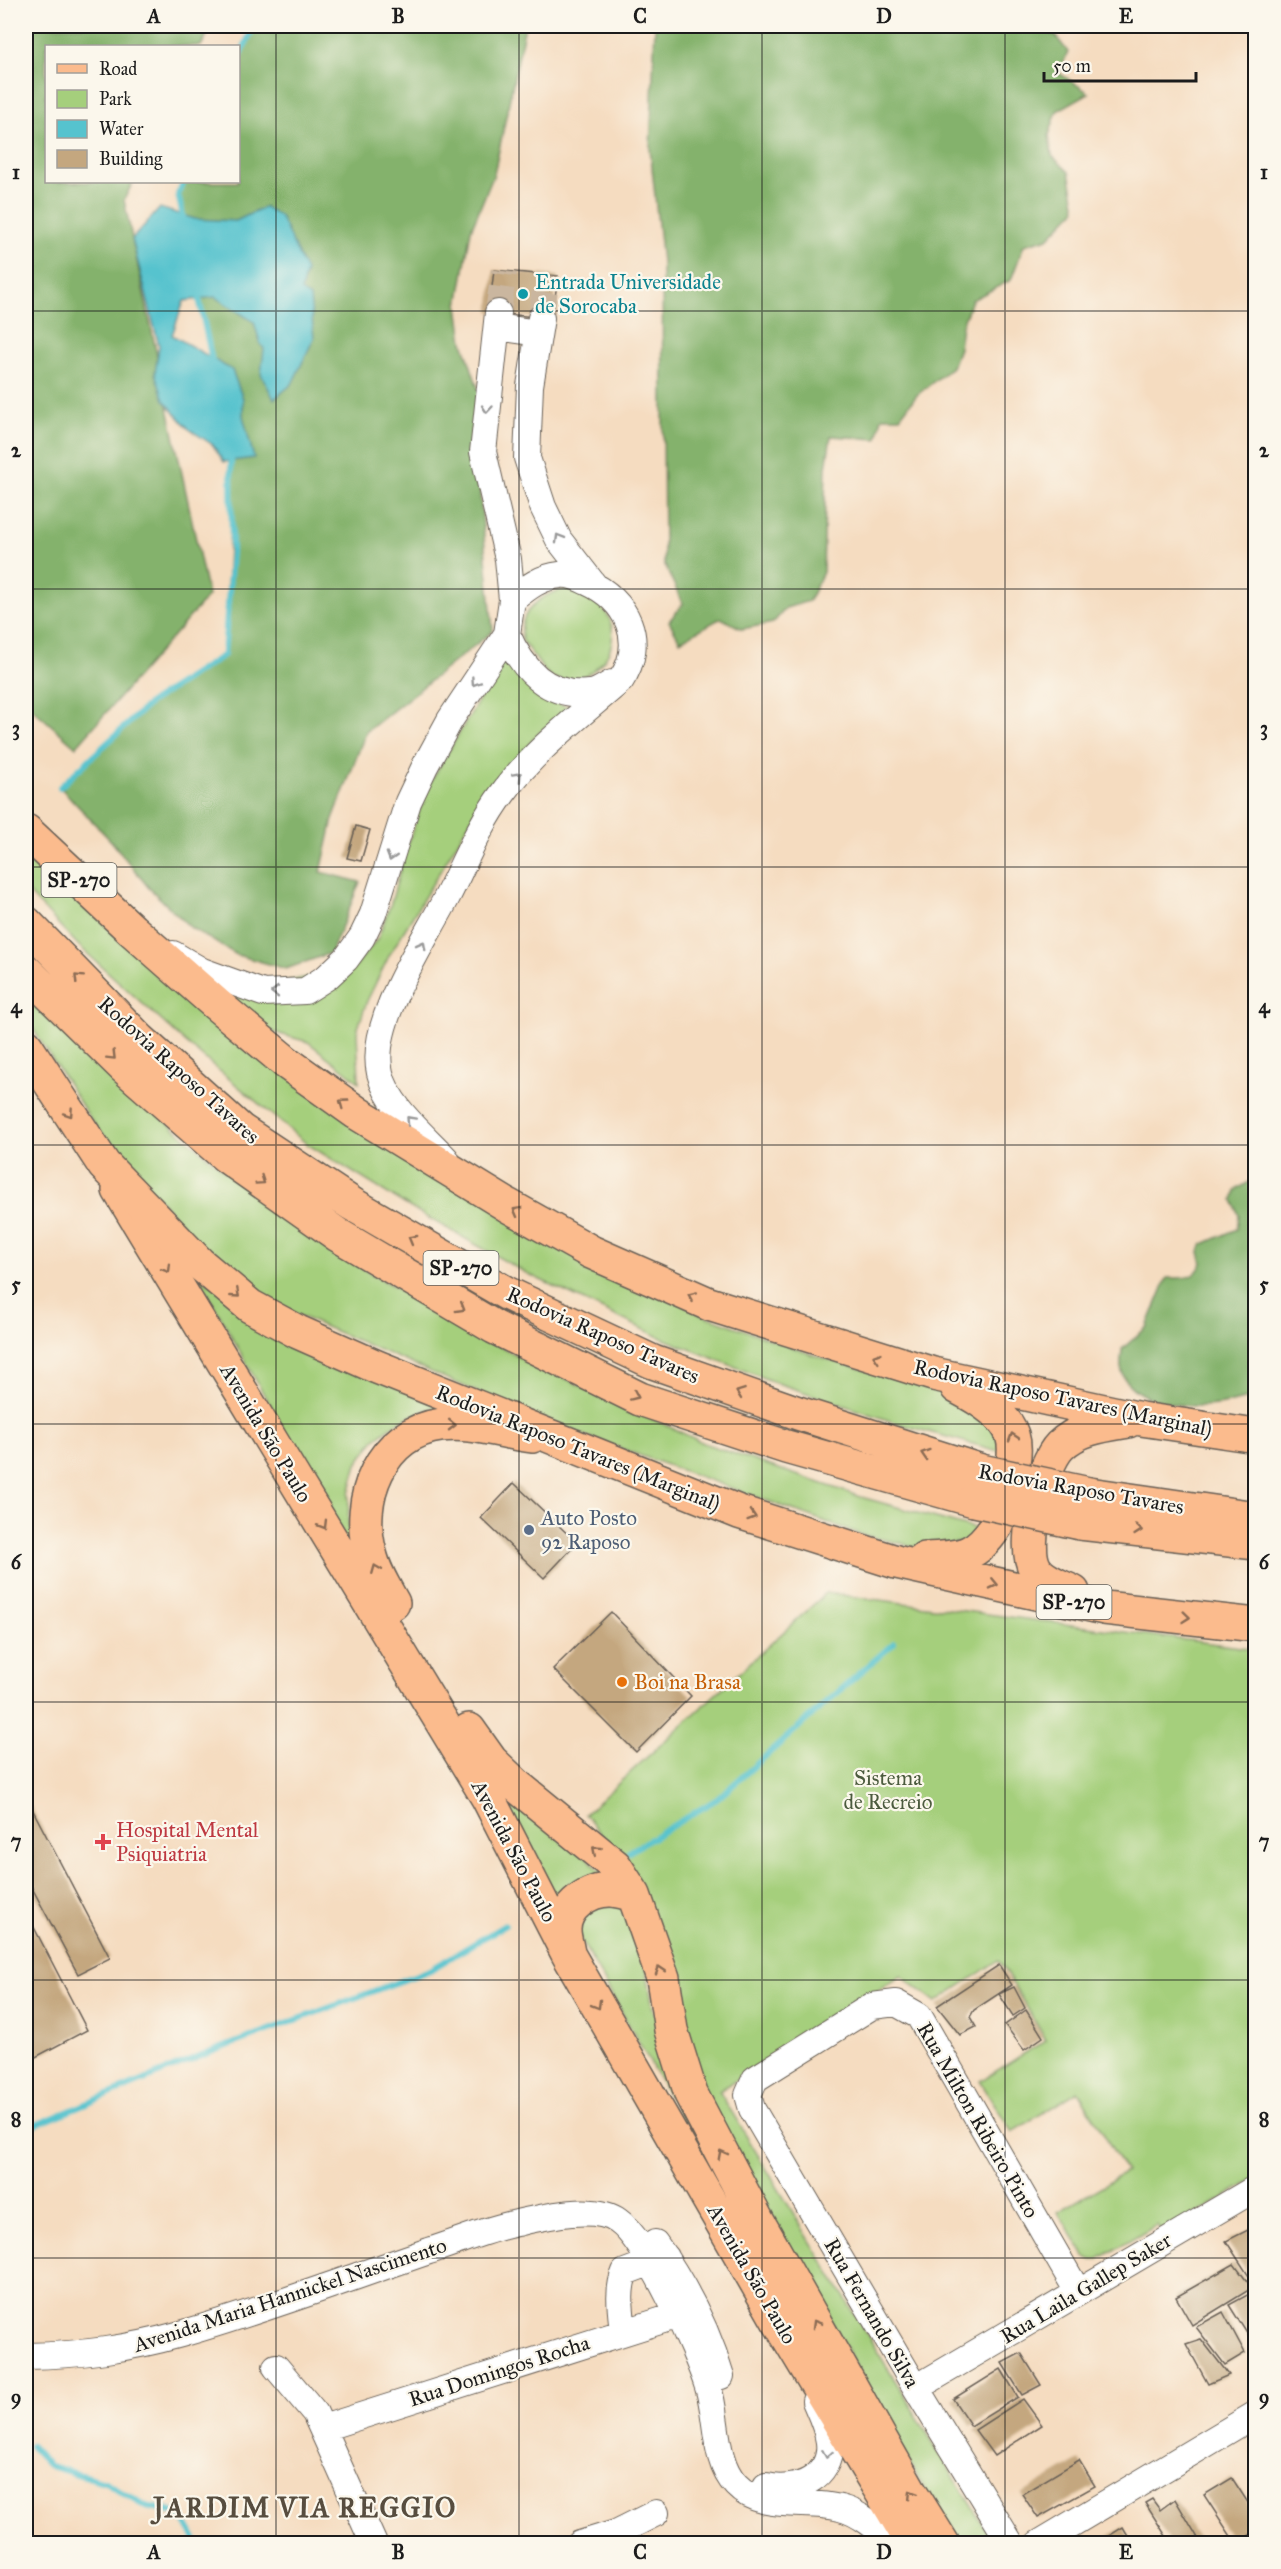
<svg xmlns="http://www.w3.org/2000/svg" width="1281" height="2569" viewBox="0 0 1281 2569" font-family="'IM FELL Great Primer',serif">
<style>
.green{fill:#a5cf7c;stroke:#60764c;stroke-width:1.5}
.forest{fill:#84b26c;stroke:#506744;stroke-width:1.5}
.water{fill:#56c3ce;stroke:#397075;stroke-width:1.5}
.lines{fill:none;stroke-linecap:round;stroke-linejoin:round}
.stream{stroke:#56c3ce;stroke-width:6}
.building{fill:#c4a77f}
.minor-tunnel{stroke:#cab69f;stroke-width:26;stroke-dasharray:26 13;stroke-linecap:butt}
.minor-casing{stroke:#685f55;stroke-width:28}
.major-casing{stroke:#685f55;stroke-width:36}
.highway-casing{stroke:#685f55;stroke-width:36}
.minor{stroke:#fff;stroke-width:26}
.major{stroke:#fbbb8d;stroke-width:33}
.highway{stroke:#fbbb8d;stroke-width:33}
.highway-bridge-casing{stroke:#685f55;stroke-width:36;stroke-linecap:butt}
.highway-bridge{stroke:#fbbb8d;stroke-width:33}
.oneway{stroke:#999}
.oneway2{stroke:#8c6c54}
.grid{fill:none;stroke:#1c1c1c;stroke-width:1.5;stroke-opacity:0.55}
.culture-dot{fill:#0f9aa8;stroke:#fbf7ec;stroke-width:2}
.service-dot{fill:#5c6f8a;stroke:#fbf7ec;stroke-width:2}
.food-dot{fill:#e8710a;stroke:#fbf7ec;stroke-width:2}
.health-dot{fill:#e0444e;stroke:#fbf7ec;stroke-width:2}
.labels{text-anchor:middle;dominant-baseline:central;stroke-width:4.5;stroke-linejoin:round;paint-order:stroke}
.shield{fill:#fbf7ec;stroke:#5f5e5a;stroke-width:1.5}
.shield-label{font-size:20px;font-weight:bold;fill:#1c1c1c}
.culture-label{font-size:21px;fill:#0d838f;stroke:#fbf7ec;text-anchor:start}
.street-label{font-size:21px;fill:#1c1c1c;stroke:#fbf7ec}
.service-label{font-size:21px;fill:#4e5e75;stroke:#fbf7ec;text-anchor:start}
.food-label{font-size:21px;fill:#c56008;stroke:#fbf7ec;text-anchor:start}
.park-label{font-size:21px;fill:#4c5b3e;stroke:#fbf7ec}
.health-label{font-size:21px;fill:#be3a42;stroke:#fbf7ec;text-anchor:start}
.district-label{font-size:27px;font-weight:bold;letter-spacing:1.5px;fill:#574d3f;stroke:#fbf7ec}
.neatline{fill:none;stroke:#1c1c1c;stroke-width:2}
.grid-label{font-size:20px;text-anchor:middle;font-weight:bold;fill:#1c1c1c}
</style>
<rect width="100%" height="100%" fill="#fbf7ec"/>
<filter id="ink" filterUnits="userSpaceOnUse"><feTurbulence type="fractalNoise" baseFrequency=".0167" numOctaves="2"/><feDisplacementMap in="SourceGraphic" scale="12" xChannelSelector="R" yChannelSelector="G"/><feConvolveMatrix kernelMatrix="1 2 1 2 8 2 1 2 1" color-interpolation-filters="sRGB"/></filter>
<filter id="wash" filterUnits="userSpaceOnUse"><feTurbulence type="fractalNoise" baseFrequency=".008" numOctaves="4" result="noise"/><feDisplacementMap in="SourceGraphic" scale="24" xChannelSelector="R" yChannelSelector="G"/><feGaussianBlur stdDeviation="1.35" result="paint"/><feColorMatrix in="noise" values="0 0 0 0 0 0 0 0 0 0 0 0 0 0 0 0 0 1.4 0 .05"/><feComposite in="paint" operator="in"/></filter>
<g filter="url(#wash)">
<rect width="100%" height="100%" fill="#f5dcc0"/>
<path class="green" d="M565,589C594,593 621,616 610,649C602,670 572,689 550,676C544,672 539,663 535,658C531,652 524,645 522,639C517,611 542,594 565,589Z
M505,656C526,687 535,695 570,708L537,735L480,805L390,954L367,1001L357,1031L359,1082L308,1042L259,1028L225,992L353,969L378,938L391,903L407,846L428,786Z
M26,847L218,1018L698,1313L819,1357L940,1391L989,1416L1002,1452L903,1425L774,1382L664,1339L528,1274L411,1208L307,1144L185,1042L79,946L26,890Z
M26,999L29,1000L130,1091L232,1177L365,1270L517,1356L706,1444L861,1497L979,1530L967,1542L918,1547L863,1535L555,1425L272,1304L219,1264L143,1182L91,1120L26,1018Z
M199,1278L453,1406L427,1409L398,1422L374,1440L357,1464L349,1493L348,1528L360,1565L443,1711L606,1877C573,1875 568,1890 554,1915Z
M826,1593L1255,1649V2179L1163,2234L1157,2225L1097,2260H1091L1085,2256L1058,2212L1126,2172L1078,2091L1012,2132L980,2081L1046,2040L999,1960L936,2002L901,1976L719,2091L994,2543H955L698,2084L632,1874L585,1814Z
M591,1903L620,1907C646,1940 646,1969 653,2009L921,2543L577,1933Z"/>
<path class="forest" d="M26,26H212L201,46H46V182H133L124,200L208,596L76,747L26,703Z
M254,26H525L494,174L471,230L458,305L463,342L480,394L476,452L493,631L366,732L333,819L321,872L360,882L331,953L286,969L237,955L191,928L149,888L112,842L60,787L150,703L224,655L233,461L178,194L184,182H238L239,60Z
M655,26H1023L1055,35L1068,52L1059,73L1089,93L1057,111L1049,135L1052,156L1069,172L1076,209L1048,238L1024,245L1011,280L972,300L962,325L959,348L952,367L917,395L900,417H882L877,439L831,436L826,468L823,572L809,601L786,608L773,623L742,629L721,618L680,641L669,621L683,604L664,563L662,262L650,149Z
M1255,1178V1398C1243,1398 1231,1403 1218,1405C1189,1408 1128,1405 1121,1368C1120,1362 1122,1355 1122,1349L1147,1327L1167,1278C1183,1278 1195,1280 1202,1263L1199,1252L1203,1244L1237,1229L1239,1216L1233,1200L1236,1190Z"/>
<path class="water" d="M264,207L280,216L306,271L301,291L310,297L314,338L292,384L274,399L261,374L264,349L260,343L254,322L215,297L184,301L172,335L232,370L243,399V416L254,458L224,462L213,445L189,429L164,400L155,373L159,346L132,239L160,208L195,219L236,221Z"/>
<g class="lines">
<path class="stream" d="M238,60L254,26
M184,221L178,194L184,182
M198,293L213,365
M60,787L150,703L224,655L232,551L231,454
M629,1852L717,1799L894,1643
M26,2129L216,2050L430,1970L505,1925
M31,2446L50,2466L105,2482L146,2506L179,2513L198,2544"/>
</g>
<g id="blocks">
<path class="building" d="M494,270L558,276L552,319L489,312Z
M356,826L370,830L361,861L347,858Z
M514,1483L577,1543L544,1578L481,1518Z
M611,1612L691,1696L636,1752L553,1669Z
M26,1797L110,1958L78,1974L31,1886L26,1889Z
M26,1912L87,2030L30,2060L26,2051Z
M999,1965L1012,1985L974,2010L970,2017L976,2027L960,2035L937,2006Z
M1014,1987L1025,2008L1013,2016L999,1994Z
M1026,2010L1043,2037L1024,2050L1005,2025Z
M1256,2226V2287L1226,2241Z
M1234,2264L1252,2288L1192,2325L1176,2297Z
M1251,2293L1256,2301V2341L1253,2343L1229,2305Z
M1223,2312L1245,2353L1225,2365L1196,2327Z
M1201,2339L1229,2375L1208,2384L1186,2344Z
M1021,2353L1041,2385L1022,2395L1002,2363Z
M1001,2369L1018,2397L971,2426L953,2399Z
M1023,2399L1042,2425L994,2456L975,2430Z
M1079,2460L1095,2486L1038,2518L1022,2494Z
M1232,2478L1256,2515V2531L1236,2544L1204,2495Z
M1152,2499L1160,2510L1175,2499L1198,2538L1189,2544H1171L1145,2503Z
M1123,2527L1133,2544H1096Z"/>
</g>
</g>
<g filter="url(#ink)">
<use href="#blocks" fill-opacity="0" stroke="#685f55" stroke-width="1.5"/>
<g class="lines">
<path class="minor-tunnel" d="M498,313L504,271
M541,318L547,275"/>
<g class="minor-casing">
<path id="minor" d="M541,318L530,386L527,458L543,507L559,540L594,585
M497,327L538,333
M507,634C522,669 548,698 591,693C598,692 606,686 612,683
M173,954L202,971L263,993L305,991L327,977L346,959L362,937L373,914L408,802L425,766L450,720L507,634L512,600L508,559L483,452L498,313
M446,1159C423,1134 388,1107 380,1073C368,1023 424,942 447,897C465,862 479,825 503,793C533,751 582,714 621,680C647,641 627,600 587,582C579,578 569,574 560,575C540,577 527,588 512,600
M655,2243C684,2284 707,2328 721,2376
M623,2331C621,2312 617,2290 625,2272L665,2257
M26,2356C81,2355 128,2349 181,2334C265,2310 347,2279 429,2251C458,2242 487,2229 517,2223C543,2217 595,2204 618,2221C647,2241 697,2351 708,2387C718,2417 713,2461 736,2485C761,2512 808,2499 840,2508C861,2513 879,2530 894,2544
M276,2367L315,2413L374,2544
M916,2388L1256,2188
M323,2428L682,2314L690,2319
M766,2486C796,2493 833,2478 829,2442C827,2427 821,2415 815,2401
M580,2544L616,2533L656,2513
M1011,2544L916,2388L752,2109L748,2095L755,2079L872,2006L896,2003L919,2016L1078,2292
M1038,2544L1256,2414"/>
</g>
<g class="major-casing">
<path id="major" d="M119,1190L488,1798L568,1954L779,2322L913,2544
M393,1603C384,1587 374,1571 370,1553C355,1499 380,1433 441,1425C470,1421 503,1432 532,1436
M469,1730L491,1761L517,1786L615,1866L634,1895L663,1978L671,2030L691,2094L757,2220L910,2491L943,2544
M568,1953C567,1946 564,1937 564,1930C564,1906 589,1890 610,1890C618,1890 626,1893 634,1895"/>
</g>
<g class="highway-casing">
<path id="highway" d="M26,831L132,930L216,1004L287,1063L357,1113L507,1205L591,1252L709,1304L933,1374L1141,1419L1256,1436
M26,923L140,1040L240,1130L352,1204L506,1293L653,1362L798,1413L981,1471
M26,971L123,1066L226,1156L338,1235L494,1327L640,1399L786,1447L974,1500
M26,1046L104,1165L199,1263L250,1306L298,1332L377,1367L739,1512L896,1562L1104,1608L1256,1625
M1089,1494L1256,1518
M1080,1523L1256,1543
M925,1559C961,1557 975,1558 996,1526C1016,1450 1037,1429 957,1387
M1073,1592C1060,1586 1042,1580 1035,1568C1021,1544 1042,1464 1060,1446C1078,1428 1104,1425 1128,1421"/>
</g>
<use href="#minor" class="minor"/>
<use href="#major" class="major"/>
<use href="#highway" class="highway"/>
<g class="highway-bridge-casing">
<path id="highway-bridge" d="M981,1471L1089,1494
M974,1500L1080,1523"/>
</g>
<use href="#highway-bridge" class="highway-bridge"/>
</g>
<defs><path id="oneway-chevron" d="M-2-3.5L2.5 0L-2 3.5" fill="none" stroke-width="1.6" stroke-linecap="round" stroke-linejoin="round" transform="scale(1.5)"/></defs>
<g class="oneway">
<use href="#oneway-chevron" transform="translate(487 409) rotate(95)"/>
<use href="#oneway-chevron" transform="translate(559 538) rotate(-120)"/>
<use href="#oneway-chevron" transform="translate(475 682) rotate(124)"/>
<use href="#oneway-chevron" transform="translate(518 776) rotate(-47)"/>
<use href="#oneway-chevron" transform="translate(391 857) rotate(107)"/>
<use href="#oneway-chevron" transform="translate(422 945) rotate(-62)"/>
<use href="#oneway-chevron" transform="translate(275 992) rotate(180)"/>
<use href="#oneway-chevron" transform="translate(410 1120) rotate(-133)"/>
<use href="#oneway-chevron" transform="translate(827 2454) rotate(100)"/>
</g>
<g class="oneway2">
<use href="#oneway-chevron" transform="translate(78 978) rotate(-135)"/>
<use href="#oneway-chevron" transform="translate(112 1056) rotate(45)"/>
<use href="#oneway-chevron" transform="translate(343 1103) rotate(-144)"/>
<use href="#oneway-chevron" transform="translate(69 1113) rotate(56)"/>
<use href="#oneway-chevron" transform="translate(261 1181) rotate(35)"/>
<use href="#oneway-chevron" transform="translate(517 1211) rotate(-151)"/>
<use href="#oneway-chevron" transform="translate(412 1239) rotate(-150)"/>
<use href="#oneway-chevron" transform="translate(167 1269) rotate(59)"/>
<use href="#oneway-chevron" transform="translate(236 1294) rotate(41)"/>
<use href="#oneway-chevron" transform="translate(692 1296) rotate(-156)"/>
<use href="#oneway-chevron" transform="translate(461 1308) rotate(31)"/>
<use href="#oneway-chevron" transform="translate(877 1357) rotate(-163)"/>
<use href="#oneway-chevron" transform="translate(740 1393) rotate(-160)"/>
<use href="#oneway-chevron" transform="translate(635 1396) rotate(24)"/>
<use href="#oneway-chevron" transform="translate(452 1425) rotate(1)"/>
<use href="#oneway-chevron" transform="translate(1013 1437) rotate(-108)"/>
<use href="#oneway-chevron" transform="translate(925 1454) rotate(-162)"/>
<use href="#oneway-chevron" transform="translate(752 1516) rotate(18)"/>
<use href="#oneway-chevron" transform="translate(323 1525) rotate(59)"/>
<use href="#oneway-chevron" transform="translate(1138 1530) rotate(6)"/>
<use href="#oneway-chevron" transform="translate(376 1569) rotate(-112)"/>
<use href="#oneway-chevron" transform="translate(994 1584) rotate(13)"/>
<use href="#oneway-chevron" transform="translate(1186 1617) rotate(6)"/>
<use href="#oneway-chevron" transform="translate(596 1850) rotate(-139)"/>
<use href="#oneway-chevron" transform="translate(660 1970) rotate(-108)"/>
<use href="#oneway-chevron" transform="translate(597 2005) rotate(60)"/>
<use href="#oneway-chevron" transform="translate(722 2154) rotate(-118)"/>
<use href="#oneway-chevron" transform="translate(816 2324) rotate(-120)"/>
<use href="#oneway-chevron" transform="translate(912 2494) rotate(-122)"/>
</g>
</g>
<path class="grid" d="M276,26V2544M519,26V2544M762,26V2544M1005,26V2544M26,311H1256M26,589H1256M26,867H1256M26,1145H1256M26,1424H1256M26,1702H1256M26,1980H1256M26,2258H1256"/>
<circle class="culture-dot" cx="523" cy="294" r="6"/>
<circle class="service-dot" cx="529" cy="1530" r="6"/>
<circle class="food-dot" cx="622" cy="1682" r="6"/>
<path class="health-dot" d="M100 1833h6v6h6v6h-6v6h-6v-6h-6v-6h6z"/>
<g class="labels">
<g class="shield">
<rect x="41.5" y="863" width="75" height="34" rx="4.5"/>
<rect x="423.5" y="1251" width="75" height="34" rx="4.5"/>
<rect x="1036.5" y="1585" width="75" height="34" rx="4.5"/>
</g>
<g class="shield-label">
<text x="79" y="880">SP-270</text>
<text x="461" y="1268">SP-270</text>
<text x="1074" y="1602">SP-270</text>
</g>
<g class="culture-label">
<text x="535" y="282">Entrada Universidade<tspan x="535" dy="24">de Sorocaba</tspan></text>
</g>
<g class="street-label">
<text transform="translate(179 1070) rotate(42)">Rodovia Raposo Tavares</text>
<text transform="translate(603 1335) rotate(24)">Rodovia Raposo Tavares</text>
<text transform="translate(1063 1398) rotate(12)">Rodovia Raposo Tavares (Marginal)</text>
<text transform="translate(266 1433) rotate(59)">Avenida São Paulo</text>
<text transform="translate(578 1448) rotate(22)">Rodovia Raposo Tavares (Marginal)</text>
<text transform="translate(1081 1489) rotate(10)">Rodovia Raposo Tavares</text>
<text transform="translate(514 1851) rotate(62)">Avenida São Paulo</text>
<text transform="translate(978 2120) rotate(60)">Rua Milton Ribeiro Pinto</text>
<text transform="translate(752 2274) rotate(60)">Avenida São Paulo</text>
<text transform="translate(1086 2288) rotate(-31)">Rua Laila Gallep Saker</text>
<text transform="translate(290 2295) rotate(-18)">Avenida Maria Hannickel Nascimento</text>
<text transform="translate(872 2313) rotate(60)">Rua Fernando Silva</text>
<text transform="translate(499 2371) rotate(-18)">Rua Domingos Rocha</text>
</g>
<g class="service-label">
<text x="541" y="1518">Auto Posto<tspan x="541" dy="24">92 Raposo</tspan></text>
</g>
<g class="food-label">
<text x="634" y="1682">Boi na Brasa</text>
</g>
<g class="park-label">
<text x="888" y="1778">Sistema<tspan x="888" dy="24">de Recreio</tspan></text>
</g>
<g class="health-label">
<text x="116" y="1830">Hospital Mental<tspan x="116" dy="24">Psiquiatria</tspan></text>
</g>
<g class="district-label">
<text x="305" y="2507">JARDIM VIA REGGIO</text>
</g>
</g>
<rect width="1281" height="2569" fill="none" stroke="#fbf7ec" stroke-width="66"/>
<rect x="45" y="45" width="195" height="138" fill="#fbf7ec" stroke="#a29f99" stroke-width="1.5"/>
<rect x="57" y="64" width="30" height="9" fill="#fbbb8d" stroke="#a29f99" stroke-width="1.5"/>
<text x="99" y="75" font-size="18" fill="#1c1c1c">Road</text>
<rect x="57" y="90" width="30" height="18" fill="#a5cf7c" stroke="#a29f99" stroke-width="1.5"/>
<text x="99" y="105" font-size="18" fill="#1c1c1c">Park</text>
<rect x="57" y="120" width="30" height="18" fill="#56c3ce" stroke="#a29f99" stroke-width="1.5"/>
<text x="99" y="135" font-size="18" fill="#1c1c1c">Water</text>
<rect x="57" y="150" width="30" height="18" fill="#c4a77f" stroke="#a29f99" stroke-width="1.5"/>
<text x="99" y="165" font-size="18" fill="#1c1c1c">Building</text>
<path d="M1044 72v9h152v-9" fill="none" stroke="#1c1c1c" stroke-width="3"/>
<text x="1053" y="72" font-size="18" fill="#1c1c1c" stroke="#fbf7ec" stroke-width="4.5" paint-order="stroke">50 m</text>
<rect x="33" y="33" width="1215" height="2503" class="neatline"/>
<g class="grid-label">
<text x="154" y="23">A</text>
<text x="398" y="23">B</text>
<text x="640" y="23">C</text>
<text x="884" y="23">D</text>
<text x="1126" y="23">E</text>
<text x="16" y="179">1</text>
<text x="1264" y="179">1</text>
<text x="16" y="457">2</text>
<text x="1264" y="457">2</text>
<text x="16" y="735">3</text>
<text x="1264" y="735">3</text>
<text x="16" y="1013">4</text>
<text x="1264" y="1013">4</text>
<text x="16" y="1291">5</text>
<text x="1264" y="1291">5</text>
<text x="16" y="1569">6</text>
<text x="1264" y="1569">6</text>
<text x="16" y="1848">7</text>
<text x="1264" y="1848">7</text>
<text x="16" y="2126">8</text>
<text x="1264" y="2126">8</text>
<text x="16" y="2404">9</text>
<text x="1264" y="2404">9</text>
<text x="154" y="2559">A</text>
<text x="398" y="2559">B</text>
<text x="640" y="2559">C</text>
<text x="884" y="2559">D</text>
<text x="1126" y="2559">E</text>
</g>
</svg>
